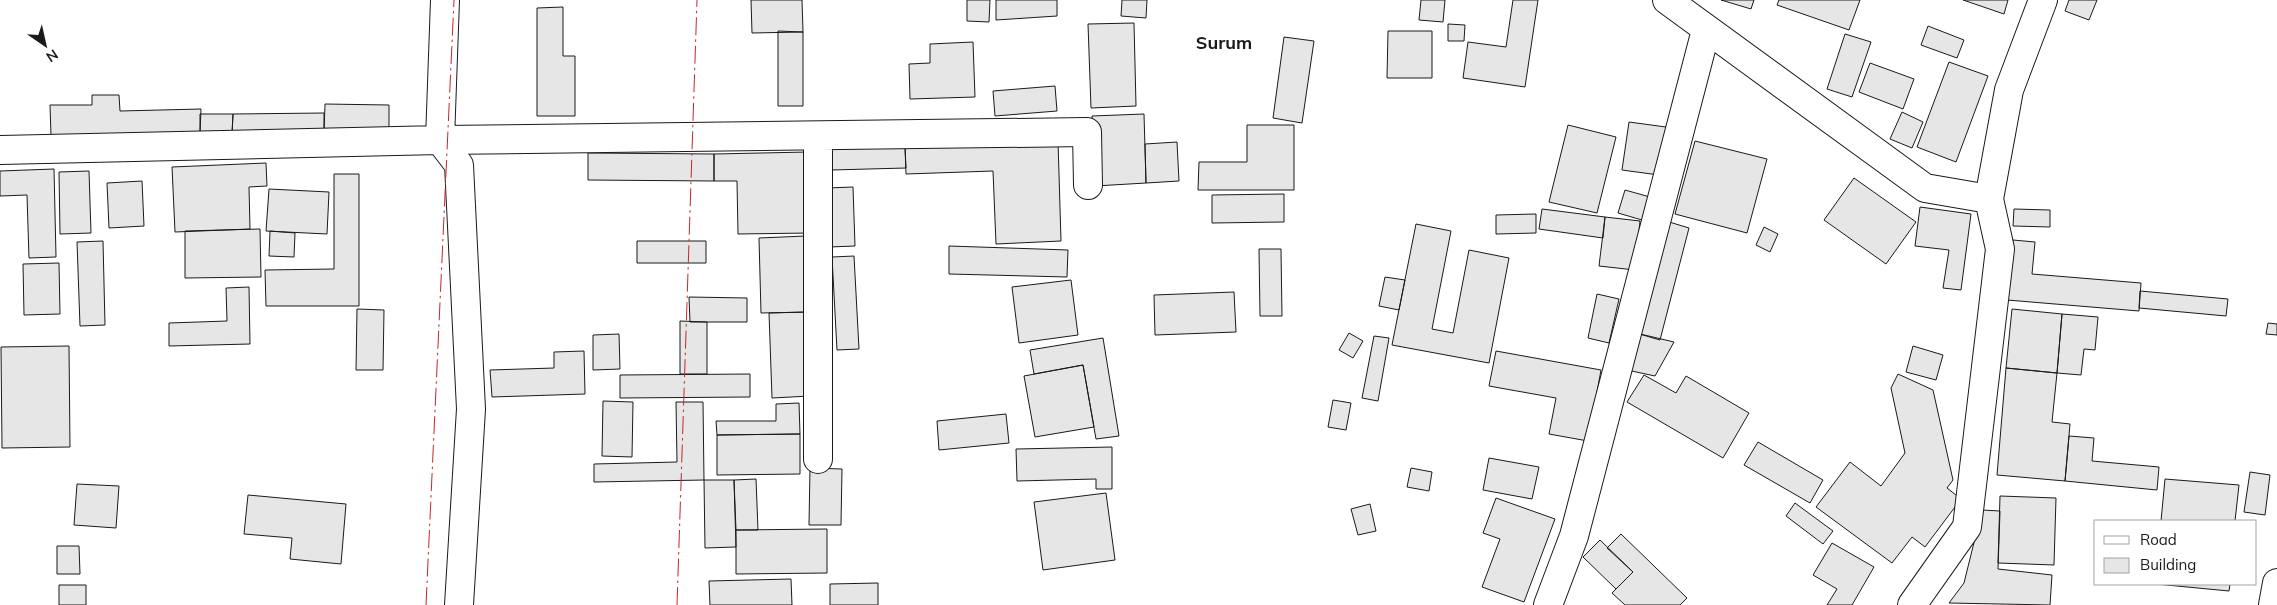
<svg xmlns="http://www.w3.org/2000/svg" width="2277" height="605" viewBox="0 0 2277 605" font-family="Mulish,sans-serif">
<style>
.building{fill:#e6e6e6;stroke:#1a1a1a}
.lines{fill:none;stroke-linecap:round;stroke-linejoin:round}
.minor-casing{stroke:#1a1a1a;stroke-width:30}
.minor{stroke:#fff;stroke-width:28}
.power{stroke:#c62828;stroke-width:1;stroke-dasharray:18 4 2.5 4;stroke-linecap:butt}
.labels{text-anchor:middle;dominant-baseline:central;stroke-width:4;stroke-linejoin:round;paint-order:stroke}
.quarter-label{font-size:18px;font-weight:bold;fill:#1a1a1a;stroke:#fff}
</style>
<rect width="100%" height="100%" fill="#fff"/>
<path class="building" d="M751,0H802L803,32L752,33Z
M967,0H990L989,22L967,21Z
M996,0H1057V16L996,20Z
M1122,0H1147L1146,18L1121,16Z
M1421,0H1445L1443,22L1419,20Z
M1513,0H1538L1525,87L1463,78L1468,42L1506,47Z
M1721,0H1754L1751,9Z
M1779,0H1860L1849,30L1777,5Z
M1963,0H2008L2004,14Z
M2069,0H2097L2089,20L2065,11Z
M563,7V56H575V116H537V8Z
M1134,23L1136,106L1091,108L1088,24Z
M1448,24L1465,25L1464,41H1448Z
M1928,26L1964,40L1957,58L1921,45Z
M778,31L803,32V106H778Z
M1388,31H1432V78H1387Z
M1845,34L1871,42L1852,97L1827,89Z
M1284,37L1314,41L1302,123L1273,118Z
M973,42L975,97L910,99L909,64L930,63V44Z
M1949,62L1988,76L1956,162L1917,147Z
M1870,63L1914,79L1903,109L1859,92Z
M1055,86L1057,111L995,116L993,91Z
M92,95H119L120,111L201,109L200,134L51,136L50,105H92Z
M325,104L389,105V133H324Z
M1902,112L1923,122L1912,148L1890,139Z
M324,113V133L232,134L233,114Z
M200,114H233L232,134H200Z
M1144,114L1146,183L1095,186L1092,116Z
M1629,122L1666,127L1659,175L1622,170Z
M1247,125H1294V190H1198L1199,162H1247Z
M1568,125L1616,137L1597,213L1549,202Z
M1058,141L1061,241L996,244L993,171L906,174L905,147Z
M1695,141L1767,159L1747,233L1675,214Z
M1177,142L1179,181L1146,183L1145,144Z
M905,147L906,168L831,170L830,149Z
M808,152L809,233L738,234L737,181H714V154Z
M588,153L714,154V181L588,180Z
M266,163L267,186L249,187L250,229L175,232L172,167Z
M54,169L56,257L29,258L27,195L0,196V171Z
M89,171L91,233L60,234L59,172Z
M334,174H359V306H266L265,270L334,269Z
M1854,178L1916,222L1886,264L1824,220Z
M142,181L144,226L109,228L107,183Z
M853,187L855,246L829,247L827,188Z
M269,189L329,192L327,234L266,231Z
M1625,190L1650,197L1642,220L1618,213Z
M1284,194V222L1212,223V195Z
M1920,207L1971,214L1961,290L1943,288L1949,250L1915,246Z
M1542,209L1605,217L1603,238L1539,229Z
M2014,209L2050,210V227L2013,226Z
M1536,214V233L1496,234V215Z
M1605,217L1640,221L1635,270L1599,266Z
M1666,221L1689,228L1660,340L1636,333Z
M1416,224L1451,231L1432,329L1453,333L1469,250L1509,258L1489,363L1392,345Z
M1764,227L1778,234L1770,252L1756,245Z
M260,229L261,277L185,278V231Z
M270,231L295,233L294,257L269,256Z
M806,236L808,312L761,313L759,238Z
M2013,240L2035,242L2032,274L2141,283L2139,311L2007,300Z
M103,241L105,325L80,326L77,242Z
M637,241H706V263H637Z
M949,246L1068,250L1067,277L949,274Z
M1259,249H1281L1282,316H1260Z
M854,256L859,349L837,350L832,257Z
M59,263L60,314L24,315L23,264Z
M1385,277L1405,280L1399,310L1379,306Z
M1071,280L1078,335L1019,343L1012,287Z
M249,287L250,344L169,346V323L227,321L226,288Z
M2140,291L2228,299L2226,316L2139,308Z
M1234,292L1236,332L1155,335L1154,295Z
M1597,294L1619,299L1609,343L1588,338Z
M689,297L747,298V322H690Z
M357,309L384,310L383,370H356Z
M2012,309L2062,314L2057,373L2006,368Z
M808,312L810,396L772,398L769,313Z
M2062,314L2098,317L2095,350L2084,349L2081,375L2057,373Z
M680,321L707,322V374H680Z
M2268,323L2277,324V335L2266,334Z
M1349,333L1363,341L1353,358L1339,350Z
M1636,333L1674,342L1655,376L1627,370Z
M619,334L620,369L593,370V335Z
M1374,336L1389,338L1378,401L1362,398Z
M1103,338L1119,436L1096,439L1083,365L1034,374L1030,350Z
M69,346L70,447L2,448L1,347Z
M1913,346L1943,355L1936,380L1906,372Z
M584,351L585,394L492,397L490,370L554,368V352Z
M1496,351L1601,370L1588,441L1549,434L1556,398L1489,386Z
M1083,365L1094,427L1035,437L1024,376Z
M2006,368L2057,373L2052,422L2070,424L2065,481L1997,475Z
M750,374V397L620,398V375Z
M1898,374L1933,390L1953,480L1947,488L1961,499L1925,547L1912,537L1892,563L1816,507L1850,462L1881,486L1905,453L1891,388Z
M1644,375L1676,393L1686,376L1749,413L1723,458L1627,402Z
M1333,400L1351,403L1346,430L1328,427Z
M603,401L633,402L632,457L602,456Z
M676,402H703L704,480L594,482V464L677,462Z
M799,403L800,434L717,435L716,421H776V404Z
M1006,414L1009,443L939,450L937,421Z
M800,434V474L717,475V435Z
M2069,436L2094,438L2092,461L2159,467L2157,490L2065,481Z
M1758,442L1823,480L1810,503L1744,465Z
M1112,447V489H1096V479L1017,481L1016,449Z
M1489,458L1539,467L1532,499L1483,490Z
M810,468L842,469L841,525H809Z
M1411,468L1432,472L1429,491L1407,487Z
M2250,472L2270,475L2265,515L2244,512Z
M756,479L758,530H736L734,480Z
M2165,479L2239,485L2235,521H2161Z
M704,480H734L736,547L705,548Z
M77,484L119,486L116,528L74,525Z
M1106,493L1115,560L1043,570L1034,502Z
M248,495L346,504L341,564L290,559L292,538L244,534Z
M2000,496L2056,498L2054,565L1998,563Z
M1496,498L1555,519L1524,602L1482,587L1500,539L1483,533Z
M1795,503L1833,531L1823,544L1786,516Z
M1370,504L1376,531L1358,535L1351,509Z
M1982,510L2000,511L1998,569L2052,575L2050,605L1949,603L1964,583Z
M827,529V573L736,574V530Z
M1621,534L1687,598L1680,605H1625L1612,593L1633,572L1607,548Z
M1600,540L1633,572L1616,589L1583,557Z
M1832,543L1874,567L1852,605H1827L1837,589L1813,575Z
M57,546H79L80,574H57Z
M791,579L792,605H710L709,581Z
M878,583V605H830V584Z
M2156,584H2230L2229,591Z
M59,585H86V605H59Z"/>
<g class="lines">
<g class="minor-casing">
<path id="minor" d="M445,0L440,140L459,165L471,409L459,605
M1667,0L1925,188L1989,199
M818,136V459
M0,150L440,140L1087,132L1088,185
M1548,605L1574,536L1706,30
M1912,605L1967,527L2000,249L1989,199L2009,90L2043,0
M2273,605L2277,583"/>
</g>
<use href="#minor" class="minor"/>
<path class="power" d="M426,605L454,0
M677,605L697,0"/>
</g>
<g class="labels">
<g class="quarter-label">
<text x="1224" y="42">Surum</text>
</g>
</g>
<rect x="2094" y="520" width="162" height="65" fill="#ffffff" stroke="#a3a3a3"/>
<rect x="2104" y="536" width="25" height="8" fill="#ffffff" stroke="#a3a3a3"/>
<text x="2140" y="545" font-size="15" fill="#1a1a1a">Road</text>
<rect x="2104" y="558" width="25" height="15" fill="#e6e6e6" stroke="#a3a3a3"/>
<text x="2140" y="570" font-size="15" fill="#1a1a1a">Building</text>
<g transform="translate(45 45) rotate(146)" stroke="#ffffff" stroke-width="4" paint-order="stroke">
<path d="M0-4L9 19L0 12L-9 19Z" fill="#1a1a1a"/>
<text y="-8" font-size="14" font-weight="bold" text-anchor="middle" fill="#1a1a1a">N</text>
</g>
</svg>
